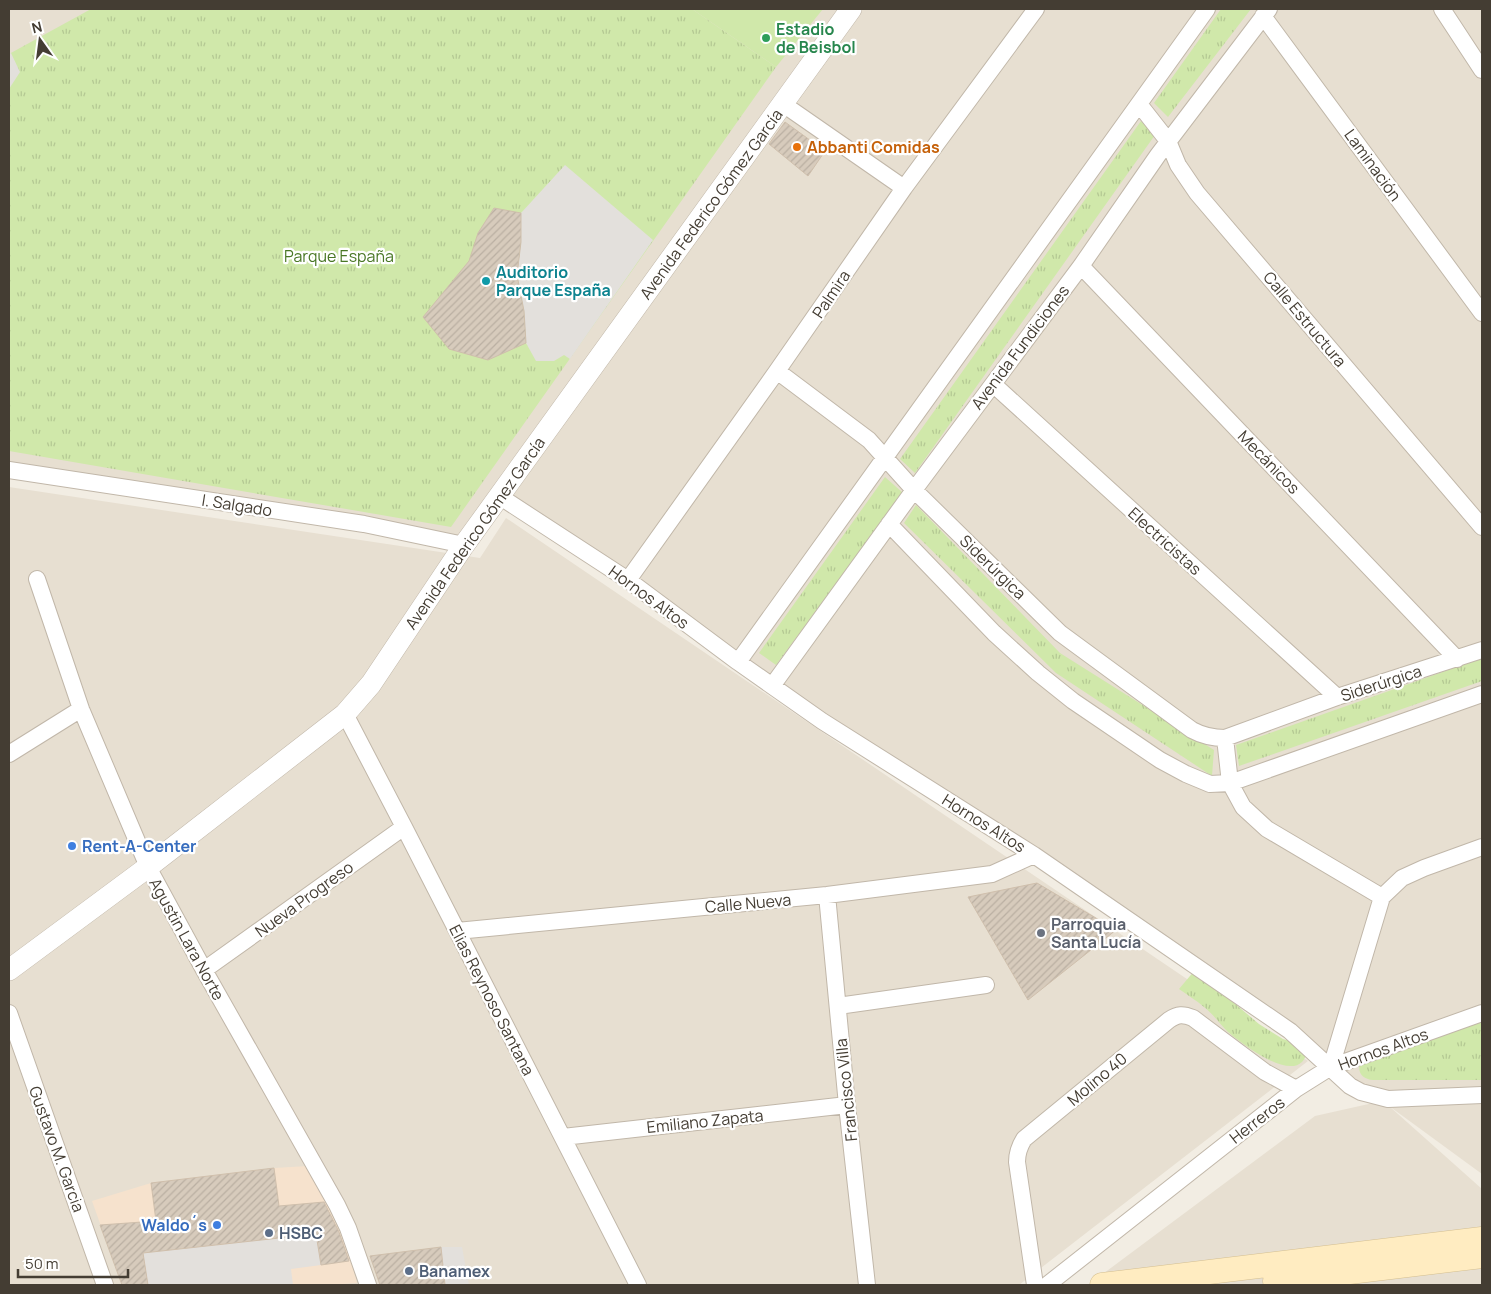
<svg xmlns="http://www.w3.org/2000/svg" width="1491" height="1294" viewBox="0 0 1491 1294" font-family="Manrope,sans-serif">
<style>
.residential{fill:#e7dfd1}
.commercial{fill:#f6e2cd}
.grass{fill:#d0e8aa}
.park{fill:url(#park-tufts)}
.parking{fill:#e3e0dc}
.building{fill:url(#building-hatch);stroke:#cfbfac}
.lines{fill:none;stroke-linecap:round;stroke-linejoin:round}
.minor-casing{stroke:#c1b7a9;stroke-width:18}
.tertiary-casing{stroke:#c1b7a9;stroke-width:22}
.secondary-casing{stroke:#d4bf91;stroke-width:25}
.minor{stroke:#fff;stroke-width:16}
.tertiary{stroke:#fff;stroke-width:21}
.secondary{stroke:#ffecc1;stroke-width:24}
.leisure-dot{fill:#2e9e5b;stroke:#fff;stroke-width:2}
.food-dot{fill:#e8710a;stroke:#fff;stroke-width:2}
.culture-dot{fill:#0f9aa8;stroke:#fff;stroke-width:2}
.shop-dot{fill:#3f7fe0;stroke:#fff;stroke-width:2}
.worship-dot{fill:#6b7280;stroke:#fff;stroke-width:2}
.service-dot{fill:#5c6f8a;stroke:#fff;stroke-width:2}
.labels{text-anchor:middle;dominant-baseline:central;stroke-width:4.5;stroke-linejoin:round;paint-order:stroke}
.leisure-label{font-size:16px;font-weight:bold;fill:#27864d;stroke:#fff;text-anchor:start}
.food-label{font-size:16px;font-weight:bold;fill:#c56008;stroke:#fff;text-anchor:start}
.street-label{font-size:16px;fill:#443d33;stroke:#fff}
.park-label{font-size:16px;fill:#497725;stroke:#fff}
.culture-label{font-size:16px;font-weight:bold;fill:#0d838f;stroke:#fff;text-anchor:start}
.shop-label{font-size:16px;font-weight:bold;fill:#366cbe;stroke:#fff;text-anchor:start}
.worship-label{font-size:16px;font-weight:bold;fill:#5b616d;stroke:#fff;text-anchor:start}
.service-label{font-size:16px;font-weight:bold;fill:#4e5e75;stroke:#fff;text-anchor:start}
</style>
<defs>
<pattern id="park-tufts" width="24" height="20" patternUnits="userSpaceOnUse" patternTransform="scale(1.25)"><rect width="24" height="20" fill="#d0e8aa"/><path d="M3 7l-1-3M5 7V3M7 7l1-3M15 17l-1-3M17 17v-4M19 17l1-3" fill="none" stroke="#b4c893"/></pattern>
<pattern id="building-hatch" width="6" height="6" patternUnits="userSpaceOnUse" patternTransform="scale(1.25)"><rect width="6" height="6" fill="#d7cbbc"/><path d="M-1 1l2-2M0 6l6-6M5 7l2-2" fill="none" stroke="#baafa2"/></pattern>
</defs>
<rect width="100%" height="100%" fill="#f2ede3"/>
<path class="residential" d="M9,9H1482V1174L1389,1106L1482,1189V1285H1088L1315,1116L1382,1101L1238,988L499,496L464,545L9,472Z
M9,487L480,558L506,518L1308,1061L1019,1285H9Z"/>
<path class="commercial" d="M308,1166L325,1201L342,1228L357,1283L328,1285H122L92,1201L151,1183L274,1168Z"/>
<path class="grass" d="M692,9H823L776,67Z"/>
<path class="park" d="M91,9H692L776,67L451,527L9,451V54Z
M1221,9H1251L1168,117L1154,103Z
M1141,121L1155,135L915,473L900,459Z
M885,477L903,493L776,665L759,653Z
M916,505L1060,653L1214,750L1212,776L1056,673L904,523Z
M1482,658V681L1239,766L1236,745Z
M1195,970L1259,1024L1283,1039L1302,1045C1305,1051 1308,1056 1302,1062C1286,1078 1241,1043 1228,1032C1220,1024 1213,1014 1204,1007C1196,1000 1187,995 1179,989Z
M1482,1019V1080H1373C1363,1079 1357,1073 1360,1063Z"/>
<path class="parking" d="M11,53L20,72L9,89V54Z
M565,165L653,240L570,359L564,355L554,361H536L526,343L524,311L517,275L521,242V213Z
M316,1234L321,1265L291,1269L293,1285H148L143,1253Z
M441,1247H462L469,1285H445Z"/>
<path class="building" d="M785,122L825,151L808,176L769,144Z
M494,208L521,213V242L517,275L524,311L526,343L488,360L449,349L423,317L469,261L478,233Z
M1037,883L1116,930L1028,1000L968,897Z
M274,1168L279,1206L324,1202L339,1232L349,1261L321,1265L316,1234L143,1253L148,1285H122L100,1225L156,1221L151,1183Z
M441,1247L445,1285H380L370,1256Z"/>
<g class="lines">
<g class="minor-casing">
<path id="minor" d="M1442,9L1482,70
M1263,16L1482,313
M783,104L904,188
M1139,104L1168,141L1178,165L1197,193L1482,527
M1081,266L1457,659
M777,371L869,440L914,490L1060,633L1192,730C1203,736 1212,738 1225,738L1337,697L1482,650
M993,384L1337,697
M9,470L364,524L464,545
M499,496L628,580L738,662L822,721L1034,855L1290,1031L1350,1086L1361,1092L1388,1099L1482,1095
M889,524L994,633L1038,673L1073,701L1160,760L1186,774L1210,784L1230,783L1482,694
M37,579L81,709L148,867L204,970L337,1205L348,1228L368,1285
M628,580L777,371L904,188L1036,9
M738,662L1207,9
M772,686L914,490L1081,266L1158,155L1269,9
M345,714L404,827L638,1285
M1225,738L1230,783L1243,807L1267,829L1382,897
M9,754L81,709
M827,895L847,1105L867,1285
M457,931L827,895L992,874L1034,855
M204,970L404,827
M838,1006L986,985
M9,1013L105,1285
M1331,1067L1482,1013
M563,1137L847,1105
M1035,1285L1017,1162C1017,1153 1019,1147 1024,1139L1169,1020C1178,1014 1183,1014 1193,1018L1265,1072L1296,1089
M1047,1285L1296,1089L1331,1067L1382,897L1402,878L1424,868L1482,847"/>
</g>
<g class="tertiary-casing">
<path id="tertiary" d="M9,970L148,867L345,714L371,684L464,545L851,9"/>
</g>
<g class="secondary-casing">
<path id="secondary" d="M1275,1281L1482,1256
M1102,1285L1482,1239"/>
</g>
<use href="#minor" class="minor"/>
<use href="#tertiary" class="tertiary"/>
<use href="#secondary" class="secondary"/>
</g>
<circle class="leisure-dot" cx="766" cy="38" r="5"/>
<circle class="food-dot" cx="797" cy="147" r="5"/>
<circle class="culture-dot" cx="486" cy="281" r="5"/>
<g class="shop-dot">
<circle cx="72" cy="846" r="5"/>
<circle cx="217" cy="1225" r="5"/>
</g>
<circle class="worship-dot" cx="1041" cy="933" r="5"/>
<g class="service-dot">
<circle cx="269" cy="1233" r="5"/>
<circle cx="409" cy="1271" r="5"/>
</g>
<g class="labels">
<g class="leisure-label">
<text x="776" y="29">Estadio<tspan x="776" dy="18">de Beisbol</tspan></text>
</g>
<g class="food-label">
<text x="807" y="147">Abbanti Comidas</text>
</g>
<g class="street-label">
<text transform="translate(1373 165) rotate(54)">Laminación</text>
<text transform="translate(711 204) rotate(-54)">Avenida Federico Gómez García</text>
<text transform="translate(831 294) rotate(-56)">Palmira</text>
<text transform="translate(1305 319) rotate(50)">Calle Estructura</text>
<text transform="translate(1020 347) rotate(-53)">Avenida Fundiciones</text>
<text transform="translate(1269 462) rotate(46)">Mecánicos</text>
<text transform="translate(237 505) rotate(9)">I. Salgado</text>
<text transform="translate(475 533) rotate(-55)">Avenida Federico Gómez García</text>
<text transform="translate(1165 541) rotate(42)">Electricistas</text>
<text transform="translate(993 567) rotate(44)">Siderúrgica</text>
<text transform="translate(649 597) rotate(36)">Hornos Altos</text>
<text transform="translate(1381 683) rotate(-18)">Siderúrgica</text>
<text transform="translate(984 823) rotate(32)">Hornos Altos</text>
<text transform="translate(304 899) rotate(-36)">Nueva Progreso</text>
<text transform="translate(748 903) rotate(-5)">Calle Nueva</text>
<text transform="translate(187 939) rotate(61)">Agustin Lara Norte</text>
<text transform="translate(492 1000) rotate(63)">Elias Reynoso Santana</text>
<text transform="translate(1383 1049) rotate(-20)">Hornos Altos</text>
<text transform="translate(1097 1079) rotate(-40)">Molino 40</text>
<text transform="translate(846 1090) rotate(-96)">Francisco Villa</text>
<text transform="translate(1257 1120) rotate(-38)">Herreros</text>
<text transform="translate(705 1121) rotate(-6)">Emiliano Zapata</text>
<text transform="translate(57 1149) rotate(70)">Gustavo M. Garcia</text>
</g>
<g class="park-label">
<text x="339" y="256">Parque España</text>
</g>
<g class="culture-label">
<text x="496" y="272">Auditorio<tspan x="496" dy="18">Parque España</tspan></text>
</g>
<g class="shop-label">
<text x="82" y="846">Rent-A-Center</text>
<text x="207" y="1225" text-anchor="end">Waldo´s</text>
</g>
<g class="worship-label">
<text x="1051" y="924">Parroquia<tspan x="1051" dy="18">Santa Lucía</tspan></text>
</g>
<g class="service-label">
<text x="279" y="1233">HSBC</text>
<text x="419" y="1271">Banamex</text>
</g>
</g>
<rect width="1491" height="1294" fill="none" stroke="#443d33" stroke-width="20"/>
<g transform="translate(40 40) rotate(346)" stroke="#ffffff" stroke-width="4" paint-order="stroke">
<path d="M0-4L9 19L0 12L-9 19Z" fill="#443d33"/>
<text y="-8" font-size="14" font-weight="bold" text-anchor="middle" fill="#443d33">N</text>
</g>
<path d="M18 1269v8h110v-8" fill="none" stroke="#443d33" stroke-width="2.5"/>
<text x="25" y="1269" font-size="15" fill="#443d33" stroke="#ffffff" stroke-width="4" paint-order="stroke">50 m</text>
</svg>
